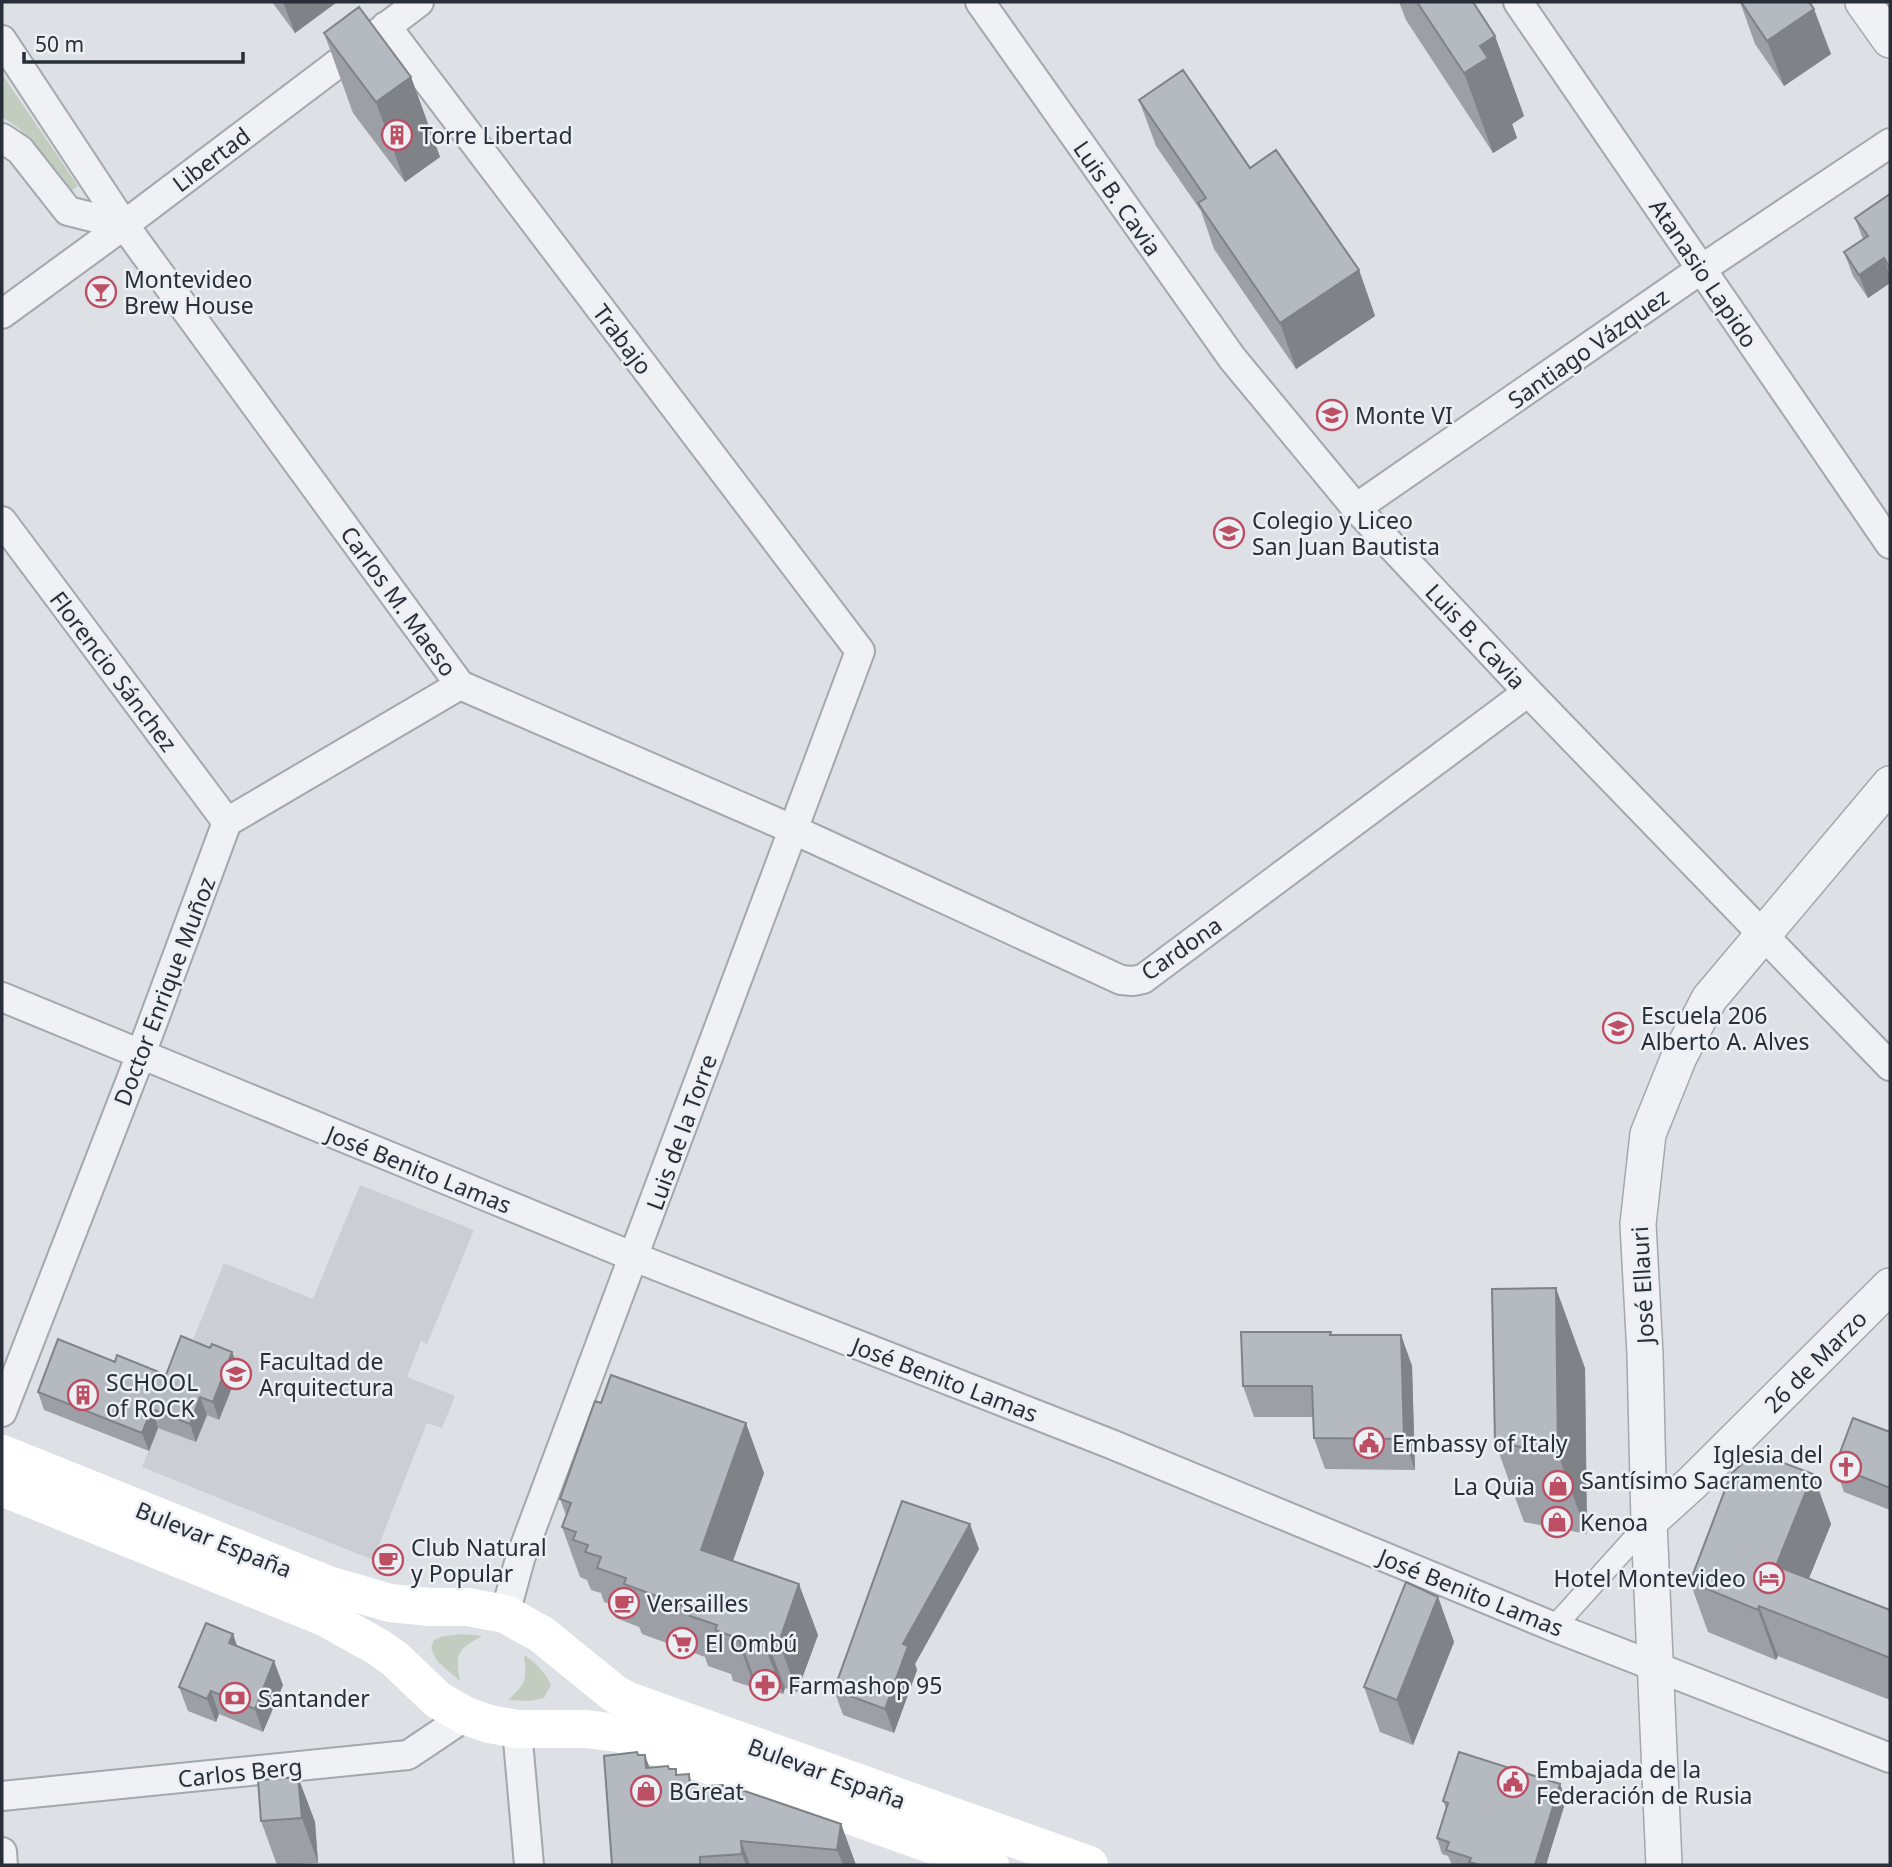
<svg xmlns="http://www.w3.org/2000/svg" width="1892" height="1867" viewBox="0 0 1892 1867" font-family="'Noto Sans',sans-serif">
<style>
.built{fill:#cbcfd5}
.green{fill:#c3cdbf}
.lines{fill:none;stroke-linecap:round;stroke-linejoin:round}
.pedestrian-casing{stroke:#a3a7ae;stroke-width:24}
.minor-casing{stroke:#a3a7ae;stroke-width:32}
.tertiary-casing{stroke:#a3a7ae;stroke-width:38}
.pedestrian{stroke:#eff1f4;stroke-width:21}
.minor{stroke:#eff1f4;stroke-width:28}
.tertiary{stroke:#eff1f4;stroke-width:35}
.secondary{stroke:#fff;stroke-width:38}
.wall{fill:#9ca0a6}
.shaded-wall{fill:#7f8287}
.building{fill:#b5bac1;stroke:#7f8287;stroke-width:2}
.labels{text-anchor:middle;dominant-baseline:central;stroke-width:5;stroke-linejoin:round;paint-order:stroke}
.poi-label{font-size:23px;fill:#282f39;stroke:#eceff3;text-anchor:start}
.street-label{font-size:23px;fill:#282f39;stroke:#eceff3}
</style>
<rect width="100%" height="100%" fill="#dde0e5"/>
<path class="built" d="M360,1185L474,1230L427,1344L421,1341L407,1377L455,1396L442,1428L427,1423L373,1560L142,1467L224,1263L313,1299Z"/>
<path class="green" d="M2,74L78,186L70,192C50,163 33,135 2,117Z
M464,1634L482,1636C458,1650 455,1652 460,1681L437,1661L431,1648L434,1640L444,1636Z
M524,1655C536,1663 545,1672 551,1685L544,1698L530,1701L508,1700C527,1683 527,1679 524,1655Z"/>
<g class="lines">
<g class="pedestrian-casing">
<path id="pedestrian" d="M1554,1627L1649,1522"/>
</g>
<g class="minor-casing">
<path id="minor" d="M980,2L1232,358L1356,508L1528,692L1890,1066
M1518,2L1890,544
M386,26L860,651L520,1559L505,1614
M2,40L124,225L460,685L792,829L1121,980L1133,981L1143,979L1528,692
M2,138L20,150L68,211L124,225
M2,314L124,225L419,2
M1356,508L1700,270L1890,143
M2,521L227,822
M2,997L634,1257L1111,1444L1554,1627L1890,1758
M2,1412L141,1054L227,822L460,685
M517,1729L529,1865
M2,1796L408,1755L466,1716
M2,1852L3,1865"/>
</g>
<g class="tertiary-casing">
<path id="tertiary" d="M1863,2L1890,40
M1649,1522L1692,1483L1890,1286
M1664,1865L1649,1522L1645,1354L1638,1224L1648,1134L1679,1057L1709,999L1890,784"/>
</g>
<use href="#pedestrian" class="pedestrian"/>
<use href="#minor" class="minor"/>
<use href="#tertiary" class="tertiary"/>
<path class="secondary" d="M2,1454L328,1585L390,1603L430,1607H468L505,1614L541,1634L615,1694L631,1702L1089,1865
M2,1487L324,1617L378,1647L395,1659L438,1700L466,1716L489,1724L517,1729H586L618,1733L990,1865"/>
</g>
<path class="wall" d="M272,2H337L295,33Z
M1399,2H1473L1495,36L1524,116L1512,124L1517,138L1493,153L1406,20Z
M1740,2H1809L1831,54L1784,86L1755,44Z
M324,33L411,77L440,157L405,182L353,113Z
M1139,100L1250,168L1359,270L1375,316L1296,369L1214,249L1201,211L1156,146Z
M1890,194V283L1868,298L1853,276L1844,252L1863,239L1855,218Z
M1401,1335L1412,1366L1415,1470L1325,1469L1314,1438L1313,1417H1254L1243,1386Z
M210,1348L232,1352L239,1370L219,1420L207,1415L196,1442L158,1428L149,1451L44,1410L38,1392L115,1362L166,1375Z
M1585,1368L1587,1534L1524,1522L1495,1442Z
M1890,1432V1510L1844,1492L1835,1466Z
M764,1473L733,1561L818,1635L797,1692L785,1688L783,1694L757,1685L755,1688L733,1681L731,1674L708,1666L705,1657L642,1634L639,1627L616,1618L611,1604L604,1602L601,1593L591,1590L587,1580L580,1577L562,1527L566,1515L560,1499Z
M1813,1474L1831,1524L1809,1578L1890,1610V1700L1778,1656L1776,1660L1708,1632L1690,1582Z
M979,1549L915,1664L917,1670L894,1733L843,1715L834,1690Z
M1438,1597L1454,1642L1413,1745L1380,1732L1364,1687Z
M233,1634L237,1646L283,1685L263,1732L219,1714L216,1722L188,1711L179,1687Z
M637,1752L639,1755L649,1768L668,1766L669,1769L678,1775L689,1774L693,1787L723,1785L725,1790L841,1824L856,1865H612Z
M298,1777L315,1822L318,1863L277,1865L261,1821Z
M1566,1800L1546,1865H1452L1448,1856L1442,1854L1437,1838L1446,1808L1443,1801Z"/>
<path class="shaded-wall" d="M283,2H337L295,33Z
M1814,9L1831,54L1784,86L1767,41Z
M1495,36L1524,116L1512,124L1517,138L1493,153L1464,73L1480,46Z
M411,77L440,157L405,182L376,102Z
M1884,258L1890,276V283L1868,298L1859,275Z
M1359,270L1375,316L1296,369L1280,323Z
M1556,1288L1585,1368L1587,1534L1558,1454Z
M1401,1335L1412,1366L1415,1470L1404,1439Z
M232,1352L239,1370L219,1420L213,1402Z
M200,1397L207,1415L196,1442L190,1424Z
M152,1409L158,1428L149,1451L142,1433Z
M746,1423L764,1473L719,1600L701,1550Z
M1813,1474L1831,1524L1794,1615L1776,1566Z
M970,1524L979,1549L915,1664L917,1670L894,1733L885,1709L903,1644Z
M799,1584L818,1635L797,1692L779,1642Z
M1438,1597L1454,1642L1413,1745L1397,1700Z
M1759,1606L1778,1656L1776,1660L1758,1610Z
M233,1634L241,1658L229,1643Z
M738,1635L757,1685L755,1688L737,1638Z
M766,1638L785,1688L783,1694L764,1644Z
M274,1661L283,1685L263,1732L255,1709Z
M211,1691L219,1714L216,1722L207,1699Z
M645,1755L663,1804L646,1768Z
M298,1777L315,1822L318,1863L302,1818Z
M1560,1784L1566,1800L1546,1865H1535Z
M841,1824L856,1865H843L837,1850Z
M741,1841L750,1865H746L742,1854Z"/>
<path class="building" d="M1417,2H1473L1495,36L1480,46L1488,58L1464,73Z
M1741,2H1809L1814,9L1767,41Z
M359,7L411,77L376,102L324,33Z
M1183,70L1250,168L1276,150L1359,270L1280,323L1198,203L1206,198L1139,100Z
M1890,194V268L1884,258L1859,275L1844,252L1868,236L1855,218Z
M1556,1288L1558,1454L1495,1442L1492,1289Z
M1241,1332H1331L1330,1335H1401L1404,1439L1314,1438L1312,1386H1243Z
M181,1336L210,1348L212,1344L232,1352L213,1402L200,1397L190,1424L152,1409L142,1433L38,1392L58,1339L115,1362L117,1355L166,1375Z
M611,1375L746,1423L701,1550L799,1584L779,1642L766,1638L764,1644L738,1635L737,1638L715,1630L717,1625L690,1616L692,1609L624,1584L626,1578L597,1568L601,1557L585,1552L588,1545L573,1540L576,1532L562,1527L571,1503L560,1499L595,1401L601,1403Z
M1853,1418L1890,1432V1488L1835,1466Z
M1755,1452L1813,1474L1776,1566L1890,1610V1658L1759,1606L1758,1610L1690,1582L1731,1474Z
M902,1501L970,1524L903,1644L908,1646L885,1709L834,1690Z
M1406,1582L1438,1597L1397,1700L1364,1687Z
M206,1623L233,1634L229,1643L274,1661L255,1709L211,1691L207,1699L179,1687Z
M637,1752L638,1755H645L646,1768L668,1766L669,1769H676V1775L689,1774L690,1787L723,1785L724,1790L736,1788L841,1824L837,1850L741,1841L742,1854L700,1857V1865H612L604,1756Z
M1459,1752L1560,1784L1535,1865H1480L1469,1862L1471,1858L1446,1850L1449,1842L1437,1838L1448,1803L1443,1801Z
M298,1777L302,1818L261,1821L258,1780Z"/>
<defs>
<g id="building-ring" transform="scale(1.575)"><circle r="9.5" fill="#eceff3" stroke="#bc4f63" stroke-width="1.5"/><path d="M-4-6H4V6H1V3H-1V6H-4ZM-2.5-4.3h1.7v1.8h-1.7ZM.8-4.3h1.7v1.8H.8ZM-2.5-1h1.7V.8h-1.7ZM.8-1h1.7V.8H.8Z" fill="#bc4f63"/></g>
<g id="bar-ring" transform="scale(1.575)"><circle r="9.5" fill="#eceff3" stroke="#bc4f63" stroke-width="1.5"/><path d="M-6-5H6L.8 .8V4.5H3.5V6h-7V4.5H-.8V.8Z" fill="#bc4f63"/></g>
<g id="school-ring" transform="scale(1.575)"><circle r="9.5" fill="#eceff3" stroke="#bc4f63" stroke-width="1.5"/><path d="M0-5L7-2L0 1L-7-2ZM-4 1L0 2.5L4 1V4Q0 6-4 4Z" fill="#bc4f63"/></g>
<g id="university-ring" transform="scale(1.575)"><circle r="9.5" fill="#eceff3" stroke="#bc4f63" stroke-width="1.5"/><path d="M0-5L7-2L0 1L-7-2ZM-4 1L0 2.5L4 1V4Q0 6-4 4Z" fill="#bc4f63"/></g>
<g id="civic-ring" transform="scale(1.575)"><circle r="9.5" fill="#eceff3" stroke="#bc4f63" stroke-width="1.5"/><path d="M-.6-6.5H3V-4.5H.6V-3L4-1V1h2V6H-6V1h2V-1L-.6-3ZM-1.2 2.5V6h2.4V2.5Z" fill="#bc4f63"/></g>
<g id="church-ring" transform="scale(1.575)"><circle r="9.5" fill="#eceff3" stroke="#bc4f63" stroke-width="1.5"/><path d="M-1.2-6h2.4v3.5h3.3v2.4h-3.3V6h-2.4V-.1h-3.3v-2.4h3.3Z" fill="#bc4f63"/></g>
<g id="shop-ring" transform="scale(1.575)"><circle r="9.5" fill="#eceff3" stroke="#bc4f63" stroke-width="1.5"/><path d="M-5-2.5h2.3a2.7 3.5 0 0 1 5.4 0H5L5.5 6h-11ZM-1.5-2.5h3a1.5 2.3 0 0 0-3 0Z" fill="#bc4f63"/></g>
<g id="cafe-ring" transform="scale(1.575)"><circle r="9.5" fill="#eceff3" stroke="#bc4f63" stroke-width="1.5"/><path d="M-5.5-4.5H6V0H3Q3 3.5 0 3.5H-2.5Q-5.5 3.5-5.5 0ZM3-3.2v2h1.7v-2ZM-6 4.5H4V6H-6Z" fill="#bc4f63"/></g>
<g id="hotel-ring" transform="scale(1.575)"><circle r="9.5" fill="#eceff3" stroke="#bc4f63" stroke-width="1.5"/><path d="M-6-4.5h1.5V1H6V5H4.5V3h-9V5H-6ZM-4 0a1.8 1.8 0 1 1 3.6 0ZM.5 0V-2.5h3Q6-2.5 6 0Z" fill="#bc4f63"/></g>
<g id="supermarket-ring" transform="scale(1.575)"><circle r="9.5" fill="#eceff3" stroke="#bc4f63" stroke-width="1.5"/><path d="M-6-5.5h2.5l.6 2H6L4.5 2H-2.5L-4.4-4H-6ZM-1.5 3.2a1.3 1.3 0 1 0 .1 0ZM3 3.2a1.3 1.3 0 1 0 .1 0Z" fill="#bc4f63"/></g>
<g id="pharmacy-ring" transform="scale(1.575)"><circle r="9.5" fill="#eceff3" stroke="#bc4f63" stroke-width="1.5"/><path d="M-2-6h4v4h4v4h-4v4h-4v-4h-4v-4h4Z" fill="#bc4f63"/></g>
<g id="bank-ring" transform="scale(1.575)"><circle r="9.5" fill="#eceff3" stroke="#bc4f63" stroke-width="1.5"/><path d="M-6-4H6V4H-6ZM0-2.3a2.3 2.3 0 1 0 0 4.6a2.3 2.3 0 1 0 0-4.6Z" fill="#bc4f63"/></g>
</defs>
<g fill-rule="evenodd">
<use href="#building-ring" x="397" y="135"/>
<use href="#bar-ring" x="101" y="292"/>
<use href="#school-ring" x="1332" y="415"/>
<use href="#school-ring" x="1229" y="533"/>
<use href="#school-ring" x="1618" y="1028"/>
<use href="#university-ring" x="236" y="1374"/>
<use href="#building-ring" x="83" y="1395"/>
<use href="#civic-ring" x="1369" y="1443"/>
<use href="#church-ring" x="1846" y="1467"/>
<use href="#shop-ring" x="1558" y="1486"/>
<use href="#shop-ring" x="1557" y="1522"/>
<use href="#cafe-ring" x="388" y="1560"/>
<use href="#hotel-ring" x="1769" y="1578"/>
<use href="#cafe-ring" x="624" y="1603"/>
<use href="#supermarket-ring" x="682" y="1643"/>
<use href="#pharmacy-ring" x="765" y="1685"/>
<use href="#bank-ring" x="235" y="1698"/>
<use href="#civic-ring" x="1513" y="1782"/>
<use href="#shop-ring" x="646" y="1791"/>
</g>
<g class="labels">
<g class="poi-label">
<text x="420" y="135">Torre Libertad</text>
<text x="124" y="279">Montevideo<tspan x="124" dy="26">Brew House</tspan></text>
<text x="1355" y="415">Monte VI</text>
<text x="1252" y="520">Colegio y Liceo<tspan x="1252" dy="26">San Juan Bautista</tspan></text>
<text x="1641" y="1015">Escuela 206<tspan x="1641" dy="26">Alberto A. Alves</tspan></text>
<text x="259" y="1361">Facultad de<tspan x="259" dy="26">Arquitectura</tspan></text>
<text x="106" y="1382">SCHOOL<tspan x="106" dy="26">of ROCK</tspan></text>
<text x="1392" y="1443">Embassy of Italy</text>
<text x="1823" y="1454" text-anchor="end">Iglesia del<tspan x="1823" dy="26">Santísimo Sacramento</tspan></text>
<text x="1535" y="1486" text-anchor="end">La Quia</text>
<text x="1580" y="1522">Kenoa</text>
<text x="411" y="1547">Club Natural<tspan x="411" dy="26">y Popular</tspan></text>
<text x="1746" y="1578" text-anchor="end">Hotel Montevideo</text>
<text x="647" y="1603">Versailles</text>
<text x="705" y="1643">El Ombú</text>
<text x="788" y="1685">Farmashop 95</text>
<text x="258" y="1698">Santander</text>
<text x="1536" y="1769">Embajada de la<tspan x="1536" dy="26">Federación de Rusia</tspan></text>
<text x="669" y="1791">BGreat</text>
</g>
<g class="street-label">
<text transform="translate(211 159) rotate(-37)">Libertad</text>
<text transform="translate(1118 198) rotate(55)">Luis B. Cavia</text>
<text transform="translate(1704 273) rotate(56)">Atanasio Lapido</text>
<text transform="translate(623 339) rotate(53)">Trabajo</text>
<text transform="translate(1588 348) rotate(-35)">Santiago Vázquez</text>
<text transform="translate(399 601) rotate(54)">Carlos M. Maeso</text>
<text transform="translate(1476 636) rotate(47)">Luis B. Cavia</text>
<text transform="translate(114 671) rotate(53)">Florencio Sánchez</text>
<text transform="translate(1181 948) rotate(-35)">Cardona</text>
<text transform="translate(164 991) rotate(-69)">Doctor Enrique Muñoz</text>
<text transform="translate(681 1132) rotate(-70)">Luis de la Torre</text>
<text transform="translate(419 1169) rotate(22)">José Benito Lamas</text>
<text transform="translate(1642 1285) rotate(-93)">José Ellauri</text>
<text transform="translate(1815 1361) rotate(-45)">26 de Marzo</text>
<text transform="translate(945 1379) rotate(21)">José Benito Lamas</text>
<text transform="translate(214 1539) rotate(22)">Bulevar España</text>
<text transform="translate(1471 1592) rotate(22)">José Benito Lamas</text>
<text transform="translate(240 1772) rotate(-6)">Carlos Berg</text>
<text transform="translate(827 1773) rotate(20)">Bulevar España</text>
</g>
</g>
<rect width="1892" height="1867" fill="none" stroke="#282f39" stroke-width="7"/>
<path d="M24 52v10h219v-10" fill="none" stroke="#282f39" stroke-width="3.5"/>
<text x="35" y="52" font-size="21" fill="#282f39" stroke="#eceff3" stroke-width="5" paint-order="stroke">50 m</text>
</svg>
